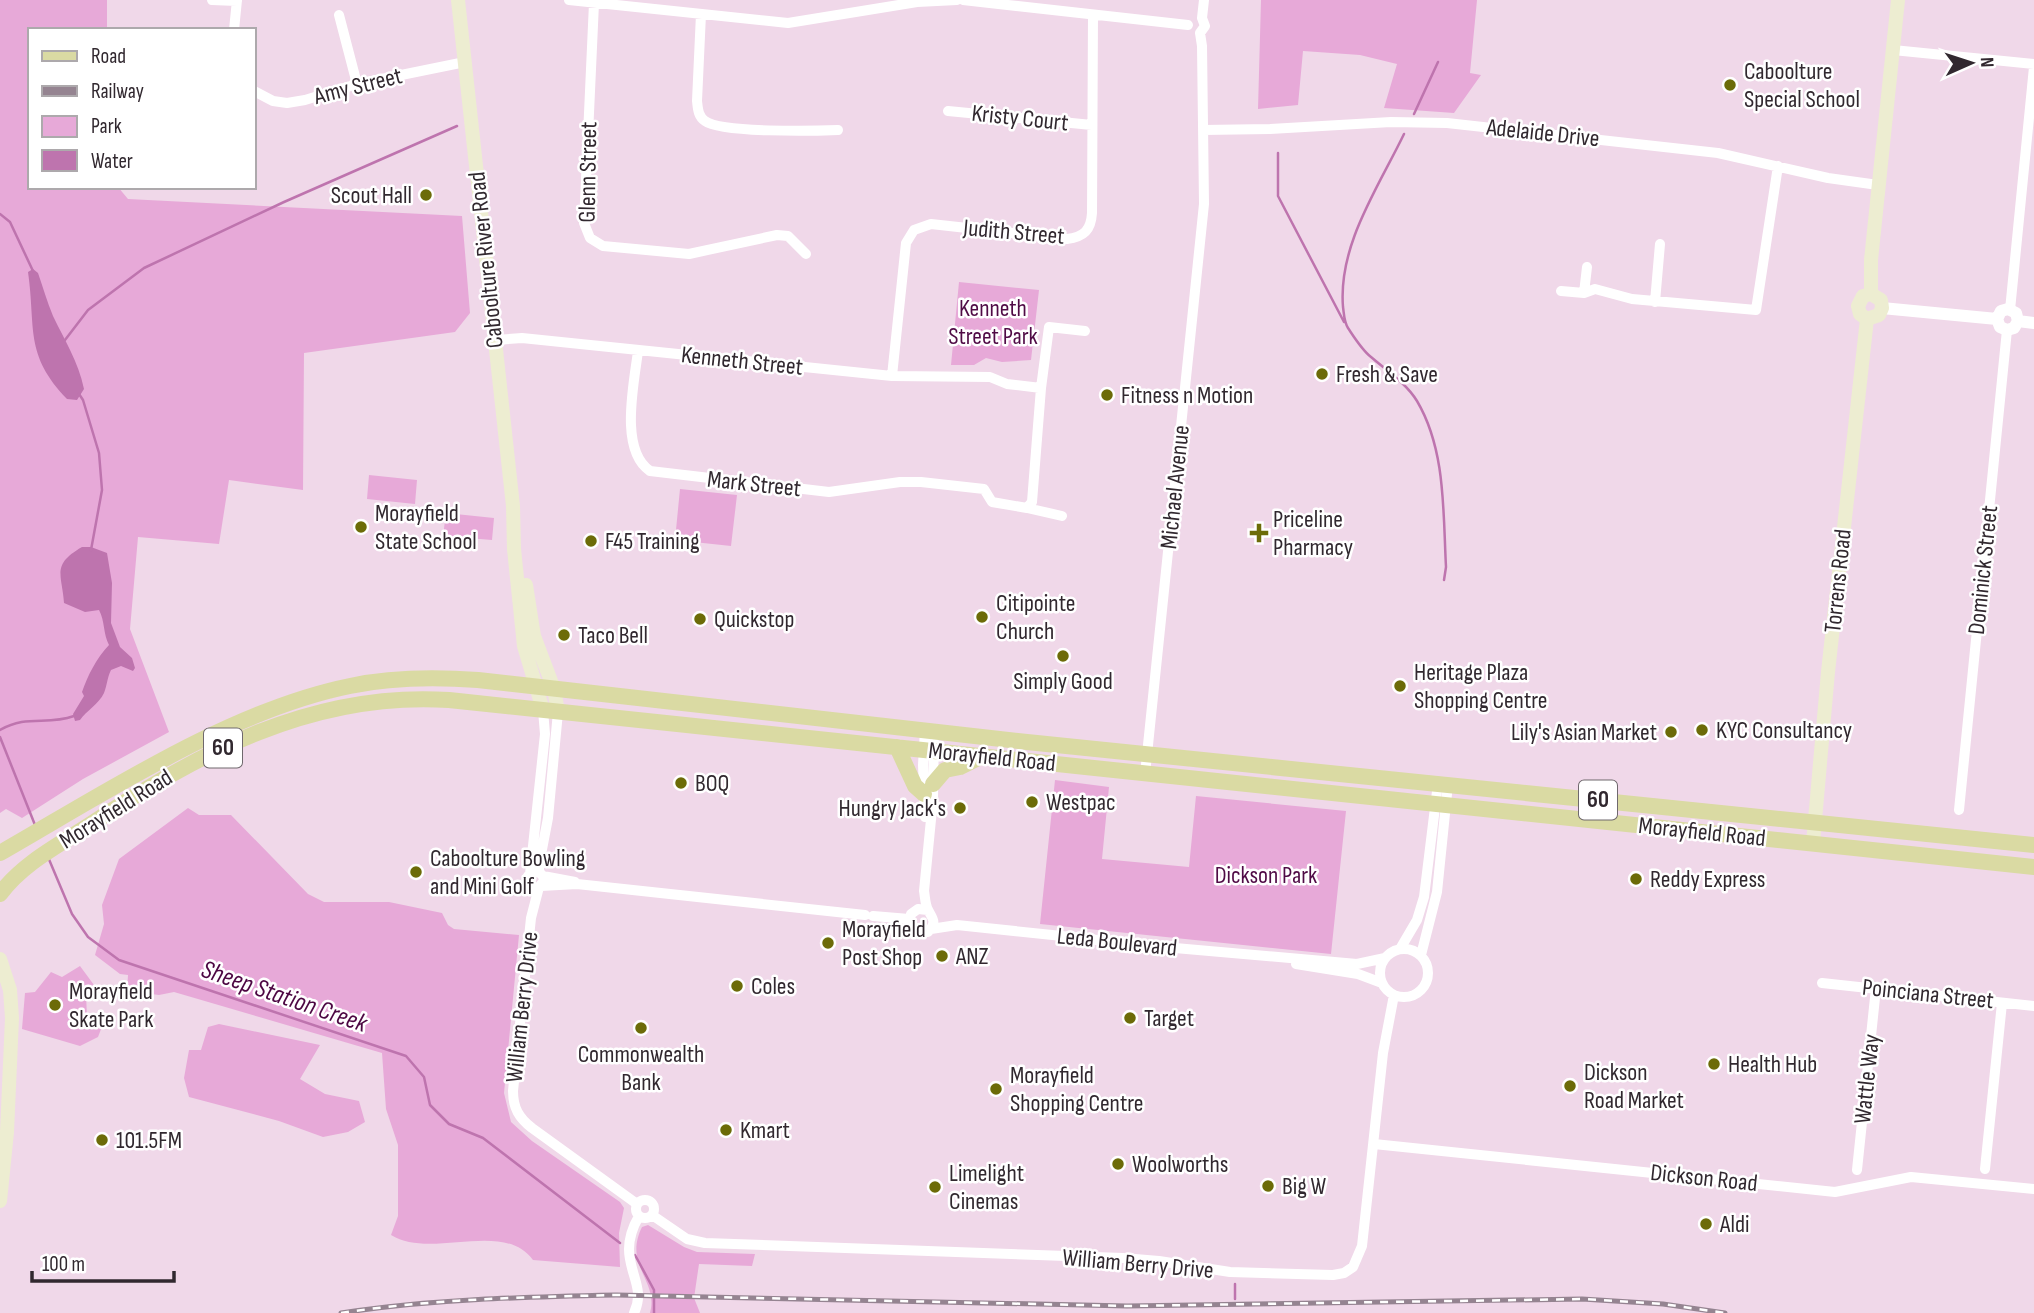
<svg xmlns="http://www.w3.org/2000/svg" width="2034" height="1313" viewBox="0 0 2034 1313" font-family="'Sofia Sans Condensed',sans-serif">
<style>
.green{fill:#e7a9d8}
.water{fill:#be74ae}
.lines{fill:none;stroke-linecap:round;stroke-linejoin:round}
.stream{stroke:#be74ae;stroke-width:2.5}
.minor{stroke:#fff;stroke-width:10}
.tertiary{stroke:#fff;stroke-width:12}
.secondary{stroke:#ededd1;stroke-width:14}
.primary{stroke:#dadaa3;stroke-width:16}
.rail-casing{stroke:#958491;stroke-width:5}
.rail{stroke:#fff;stroke-width:2.5;stroke-dasharray:8;stroke-linecap:butt}
.poi-dot{fill:#6c6b08;stroke:#fff;stroke-width:2.5}
.labels{text-anchor:middle;dominant-baseline:central;stroke-width:5;stroke-linejoin:round;paint-order:stroke}
.shield{fill:#fff;stroke:#6f686d;stroke-width:2}
.shield-label{font-size:23px;font-weight:bold;fill:#31282f}
.poi-label{font-size:24px;fill:#31282f;stroke:#fff;text-anchor:start}
.street-label{font-size:24px;fill:#31282f;stroke:#fff}
.park-label{font-size:24px;fill:#500b46;stroke:#fff}
.water-label{font-size:26px;font-style:italic;fill:#4d0743;stroke:#fff}
</style>
<rect width="100%" height="100%" fill="#f0d8e9"/>
<path class="green" d="M0,0H107V30H30V187H118L128,199L462,216L470,313L455,332L304,353L303,490L229,480L219,544L138,537L130,629L169,732L83,779L22,818L6,809L0,813Z
M1261,0H1477L1470,73L1481,75L1454,113L1384,108L1397,64L1360,55L1303,51L1298,105L1258,109Z
M959,282L1039,290L1031,360L1002,362L986,358L974,365H951Z
M369,475L417,480L415,504L367,499Z
M680,489L737,495L731,546L675,540Z
M446,513L494,518L492,540L443,536Z
M1055,780L1109,787L1102,859L1189,867L1196,796L1346,811L1331,954L1040,924Z
M188,808L199,815H231L308,894L324,902H389L442,913L448,925L454,929L519,935L504,1093L511,1122L532,1141L620,1202L624,1208L619,1233L620,1267L533,1260C503,1219 431,1260 391,1235L398,1216V1145L386,1109L382,1053L174,992L159,995L127,991L128,975L120,974L95,955L104,924L102,905L119,859Z
M80,966L94,985L86,993L87,1018L103,1024L98,1037L80,1046L22,1029L25,993L35,992L51,972L62,977Z
M219,1024L320,1045L300,1079L325,1094L359,1101L365,1122L348,1132L323,1137L279,1121L189,1097L184,1078L189,1050H201L208,1027Z
M648,1225L684,1247L697,1252L755,1254L752,1266L699,1264L694,1298L700,1313H650C659,1280 623,1266 642,1227Z"/>
<path class="water" d="M33,269L38,273C43,287 47,302 53,316C65,341 78,361 84,389L77,400L67,399C24,354 36,328 28,272Z
M82,547H91L107,553L112,583L111,623L120,647L132,658L135,668L133,671L121,666L111,670C107,678 107,686 104,693C99,704 86,711 80,720L75,721L73,714L84,696L82,692C88,675 96,659 109,645C103,634 105,621 99,610L85,612L64,603C62,574 51,565 82,547Z"/>
<g class="lines">
<path class="stream" d="M1414,114L1438,62
M1404,134C1378,188 1338,245 1343,307C1344,314 1344,322 1348,328C1354,337 1362,350 1371,357C1386,370 1406,383 1417,401C1446,450 1443,512 1446,567L1444,580
M1278,153V196L1344,322
M0,214L10,222L33,271
M65,340L88,310L144,268L284,202L457,126
M79,394L83,400L99,453L102,490L91,550
M0,730C28,714 46,726 74,716
M0,737L35,825
M48,857L72,914L88,937L119,960L406,1056L424,1077L430,1105L449,1124L483,1138L620,1243
M635,1255L654,1290V1313
M1235,1284V1299"/>
<path class="minor" d="M212,0L237,1
M569,0L788,23L917,2L957,0
M963,0L1188,25
M594,3L584,223L590,238L603,246L689,254L777,235L788,236L806,254
M701,14L697,101C698,109 698,116 705,121C721,133 814,131 838,130
M339,15L357,84
M234,30L237,0
M1200,33L1205,26L1202,18L1204,0
M1893,50L2034,64
M254,91L273,101L287,103L305,100L357,84L465,62
M948,111L1092,125
M1203,130L1270,129L1391,122L1447,123L1718,153L1828,178L1878,185
M1561,291L1584,293L1595,289L1632,299L1756,310L1778,166
M1584,293L1587,267
M1655,302L1660,244
M2010,310L2034,67
M495,340L522,338L892,376L990,377L1007,384L1041,388
M638,351C634,384 619,450 650,471L829,492L900,482H921L984,489L992,502L1027,508L1032,502L1041,388L1049,327L1085,331
M892,376L906,243L914,230L931,224L1067,239C1084,237 1091,230 1092,213L1093,15
M1027,508L1062,516
M925,729L923,765L925,817
M1145,774L1204,204L1202,46L1200,33
M1959,810L2007,330
M539,872H532L528,876L529,884L533,888L539,887L544,881L543,876L539,872V865L548,818L558,712
M530,874L545,734L543,710
M543,876L575,882
M541,886L577,884L865,915
M539,887L531,918L513,1091C513,1108 519,1118 532,1128L637,1204
M928,910L918,909L911,914L909,923L917,932H928C937,922 933,919 928,910C925,904 925,896 924,891L933,799L934,730
M873,916L909,919
M931,929L957,925L1091,939L1138,948H1175L1357,964L1385,958
M1380 973a24 24 0 1 1 48 0a24 24 0 1 1-48 0Z
M1400,949L1417,920L1424,897L1438,783
M1421,955L1437,892L1448,784
M1296,964L1358,974L1382,983
M1822,983L2034,1006
M1374,1144L1835,1192L1911,1177L2034,1189
M1985,1169L2002,1003
M1857,1170L1876,988
M636 1209a9 9 0 1 1 18 0a9 9 0 1 1-18 0Z
M652,1215L687,1239L705,1243L1123,1258L1159,1261L1230,1272L1333,1275L1344,1273L1353,1267L1362,1246L1383,1053L1394,995
M634,1313C650,1280 612,1263 639,1216"/>
<path class="tertiary" d="M1882,308L1997,319
M1997,319L2001,311L2008,309L2016,313L2018,321
M1997,319L2000,327L2007,330L2014,328L2018,321
M2018,321L2034,323"/>
<path class="secondary" d="M458,0L513,506L514,549L524,646L543,710
M1871,294V260L1898,0
M1867,319L1879,315L1882,308L1881,300L1871,294
M1867,319L1860,314L1858,306L1863,296L1871,294
M526,585L534,636L554,689L558,712
M1813,843L1828,672L1867,319
M0,959L10,990L12,1018L7,1132L0,1201"/>
<path class="primary" d="M897,747L915,786L924,794
M933,784L945,770L960,767L982,756
M0,853C105,793 231,710 350,686C392,677 435,677 478,680L1027,742L2034,845
M0,894C22,864 57,846 88,826C199,753 312,691 449,700L2034,867"/>
<g class="rail-casing">
<path id="rail" d="M341,1313C432,1299 526,1297 617,1295L1127,1306L1582,1299L1663,1304L1725,1313"/>
</g>
<use href="#rail" class="rail"/>
</g>
<g class="poi-dot">
<circle cx="1730" cy="85" r="7"/>
<circle cx="426" cy="195" r="7"/>
<circle cx="1322" cy="374" r="7"/>
<circle cx="1107" cy="395" r="7"/>
<circle cx="361" cy="527" r="7"/>
<path d="M1255.5 522.5h7v7h7v7h-7v7h-7v-7h-7v-7h7z"/>
<circle cx="591" cy="541" r="7"/>
<circle cx="982" cy="617" r="7"/>
<circle cx="700" cy="619" r="7"/>
<circle cx="564" cy="635" r="7"/>
<circle cx="1063" cy="656" r="7"/>
<circle cx="1400" cy="686" r="7"/>
<circle cx="1702" cy="730" r="7"/>
<circle cx="1671" cy="732" r="7"/>
<circle cx="681" cy="783" r="7"/>
<circle cx="1032" cy="802" r="7"/>
<circle cx="960" cy="808" r="7"/>
<circle cx="416" cy="872" r="7"/>
<circle cx="1636" cy="879" r="7"/>
<circle cx="828" cy="943" r="7"/>
<circle cx="942" cy="956" r="7"/>
<circle cx="737" cy="986" r="7"/>
<circle cx="55" cy="1005" r="7"/>
<circle cx="1130" cy="1018" r="7"/>
<circle cx="641" cy="1028" r="7"/>
<circle cx="1714" cy="1064" r="7"/>
<circle cx="1570" cy="1086" r="7"/>
<circle cx="996" cy="1089" r="7"/>
<circle cx="726" cy="1130" r="7"/>
<circle cx="102" cy="1140" r="7"/>
<circle cx="1118" cy="1164" r="7"/>
<circle cx="1268" cy="1186" r="7"/>
<circle cx="935" cy="1187" r="7"/>
<circle cx="1706" cy="1224" r="7"/>
</g>
<g class="labels">
<g class="shield">
<rect x="204" y="728.5" width="38" height="39" rx="5"/>
<rect x="1579" y="780.5" width="38" height="39" rx="5"/>
</g>
<g class="shield-label">
<text x="223" y="748">60</text>
<text x="1598" y="800">60</text>
</g>
<g class="poi-label">
<text x="1744" y="71">Caboolture<tspan x="1744" dy="28">Special School</tspan></text>
<text x="412" y="195" text-anchor="end">Scout Hall</text>
<text x="1336" y="374">Fresh &amp; Save</text>
<text x="1121" y="395">Fitness n Motion</text>
<text x="375" y="513">Morayfield<tspan x="375" dy="28">State School</tspan></text>
<text x="1273" y="519">Priceline<tspan x="1273" dy="28">Pharmacy</tspan></text>
<text x="605" y="541">F45 Training</text>
<text x="996" y="603">Citipointe<tspan x="996" dy="28">Church</tspan></text>
<text x="714" y="619">Quickstop</text>
<text x="578" y="635">Taco Bell</text>
<text x="1414" y="672">Heritage Plaza<tspan x="1414" dy="28">Shopping Centre</tspan></text>
<text x="1063" y="681" text-anchor="middle">Simply Good</text>
<text x="1716" y="730">KYC Consultancy</text>
<text x="1657" y="732" text-anchor="end">Lily's Asian Market</text>
<text x="695" y="783">BOQ</text>
<text x="1046" y="802">Westpac</text>
<text x="946" y="808" text-anchor="end">Hungry Jack's</text>
<text x="430" y="858">Caboolture Bowling<tspan x="430" dy="28">and Mini Golf</tspan></text>
<text x="1650" y="879">Reddy Express</text>
<text x="842" y="929">Morayfield<tspan x="842" dy="28">Post Shop</tspan></text>
<text x="956" y="956">ANZ</text>
<text x="751" y="986">Coles</text>
<text x="69" y="991">Morayfield<tspan x="69" dy="28">Skate Park</tspan></text>
<text x="1144" y="1018">Target</text>
<text x="641" y="1054" text-anchor="middle">Commonwealth<tspan x="641" dy="28">Bank</tspan></text>
<text x="1728" y="1064">Health Hub</text>
<text x="1584" y="1072">Dickson<tspan x="1584" dy="28">Road Market</tspan></text>
<text x="1010" y="1075">Morayfield<tspan x="1010" dy="28">Shopping Centre</tspan></text>
<text x="740" y="1130">Kmart</text>
<text x="116" y="1140">101.5FM</text>
<text x="1132" y="1164">Woolworths</text>
<text x="949" y="1173">Limelight<tspan x="949" dy="28">Cinemas</tspan></text>
<text x="1282" y="1186">Big W</text>
<text x="1720" y="1224">Aldi</text>
</g>
<g class="street-label">
<text transform="translate(358 86) rotate(-14)">Amy Street</text>
<text transform="translate(1020 118) rotate(6)">Kristy Court</text>
<text transform="translate(1543 133) rotate(6)">Adelaide Drive</text>
<text transform="translate(588 172) rotate(-89)">Glenn Street</text>
<text transform="translate(1014 232) rotate(5)">Judith Street</text>
<text transform="translate(486 260) rotate(-96)">Caboolture River Road</text>
<text transform="translate(742 361) rotate(6)">Kenneth Street</text>
<text transform="translate(754 484) rotate(6)">Mark Street</text>
<text transform="translate(1175 487) rotate(-84)">Michael Avenue</text>
<text transform="translate(1983 570) rotate(-84)">Dominick Street</text>
<text transform="translate(1838 581) rotate(-84)">Torrens Road</text>
<text transform="translate(992 757) rotate(6)">Morayfield Road</text>
<text transform="translate(116 809) rotate(-32)">Morayfield Road</text>
<text transform="translate(1702 832) rotate(6)">Morayfield Road</text>
<text transform="translate(1117 942) rotate(6)">Leda Boulevard</text>
<text transform="translate(1928 994) rotate(6)">Poinciana Street</text>
<text transform="translate(522 1007) rotate(-84)">William Berry Drive</text>
<text transform="translate(1867 1079) rotate(-84)">Wattle Way</text>
<text transform="translate(1704 1178) rotate(6)">Dickson Road</text>
<text transform="translate(1138 1264) rotate(5)">William Berry Drive</text>
</g>
<g class="park-label">
<text x="993" y="308">Kenneth<tspan x="993" dy="28">Street Park</tspan></text>
<text x="1266" y="875">Dickson Park</text>
</g>
<g class="water-label">
<text transform="translate(284 997) rotate(19)">Sheep Station Creek</text>
</g>
</g>
<rect x="28" y="28" width="228" height="161" fill="#ffffff" stroke="#ada9ac" stroke-width="2"/>
<rect x="42" y="51" width="35" height="10" fill="#dadaa3" stroke="#ada9ac" stroke-width="2"/>
<text x="91" y="63" font-size="21" fill="#31282f">Road</text>
<rect x="42" y="86" width="35" height="10" fill="#958491" stroke="#ada9ac" stroke-width="2"/>
<text x="91" y="98" font-size="21" fill="#31282f">Railway</text>
<rect x="42" y="116" width="35" height="21" fill="#e7a9d8" stroke="#ada9ac" stroke-width="2"/>
<text x="91" y="133" font-size="21" fill="#31282f">Park</text>
<rect x="42" y="150" width="35" height="21" fill="#be74ae" stroke="#ada9ac" stroke-width="2"/>
<text x="91" y="168" font-size="21" fill="#31282f">Water</text>
<g transform="translate(1971 63) rotate(87)" stroke="#ffffff" stroke-width="5" paint-order="stroke">
<path d="M0-5L12 26L0 18L-12 26Z" fill="#31282f"/>
<text y="-10" font-size="19" font-weight="bold" text-anchor="middle" fill="#31282f">N</text>
</g>
<path d="M32 1271v10h142v-10" fill="none" stroke="#31282f" stroke-width="3.5"/>
<text x="42" y="1271" font-size="21" fill="#31282f" stroke="#ffffff" stroke-width="5" paint-order="stroke">100 m</text>
</svg>
